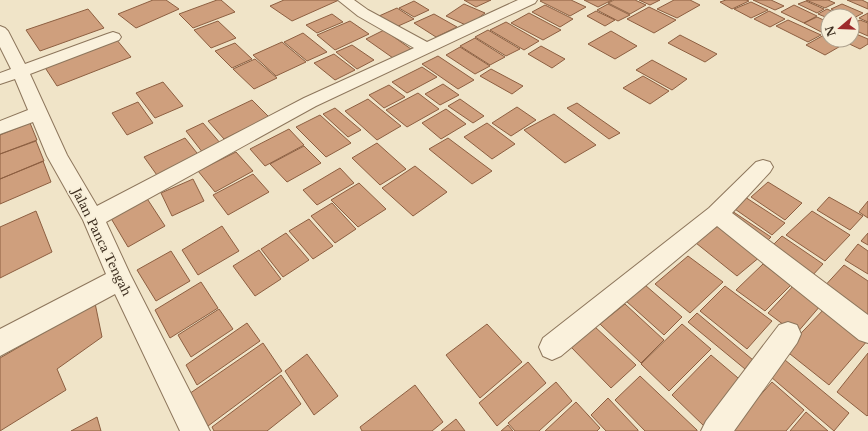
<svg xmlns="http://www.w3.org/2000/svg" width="868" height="431" viewBox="0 0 868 431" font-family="'Libre Baskerville',serif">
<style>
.building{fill:#cf9f7d;stroke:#8d5f41}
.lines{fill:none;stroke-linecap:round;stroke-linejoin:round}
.minor-casing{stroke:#8d765c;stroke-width:2}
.minor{fill:#faf1dc;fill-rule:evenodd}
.labels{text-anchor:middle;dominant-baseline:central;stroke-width:3.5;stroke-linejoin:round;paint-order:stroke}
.street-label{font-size:12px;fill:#3d2e20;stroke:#f7eed8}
</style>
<rect width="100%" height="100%" fill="#f0e4c8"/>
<path class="building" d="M153,0H166L179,9L136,28L118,14Z
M217,0H221L235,12L193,28L179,14Z
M284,0H339L292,21L270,6Z
M464,0H491L476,7Z
M542,0H571L586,7L570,16L540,1Z
M584,0H612L598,7Z
M614,0H635L646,5L630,14L608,3Z
M639,0H660L650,5Z
M674,0H690L700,5L677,18L657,9Z
M726,0H746L749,1L732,9L720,2Z
M753,0H771L784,6L775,10Z
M806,0H828L835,3L825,8Z
M847,0H862L868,3V9Z
M414,1L429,10L414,17L399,8Z
M806,1L824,9L817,13L798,4Z
M751,2L768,10L751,18L734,9Z
M464,4L485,13L468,26L446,16Z
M608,4L630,15L618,21L597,10Z
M842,4L863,13L852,19V16H845L831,9Z
M545,5L573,19L560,27L532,12Z
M794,5L817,16L804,23L781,12Z
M649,7L676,20L654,33L627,19Z
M397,8L414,19L396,27L379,16Z
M88,9L104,28L40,51L26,30Z
M827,9L842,16H828V18L818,14Z
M596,11L615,20L605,26L587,16Z
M769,11L785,19L770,27L754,19Z
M529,13L561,30L543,40L511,23Z
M868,13V22L859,18Z
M332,14L343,22L317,33L306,25Z
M434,14L457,27L436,37L414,23Z
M817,17L828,22V32L825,34L804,23Z
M788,20L821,35L808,42L776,26Z
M860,20L868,23V36L852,29V24Z
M218,21L236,38L211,48L194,30Z
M350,21L369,34L335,50L317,35Z
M506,22L539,41L524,50L490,30Z
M384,30L411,49L393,58L366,39Z
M488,30L520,49L506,56L475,37Z
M611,31L637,46L615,59L588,44Z
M303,33L327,52L307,61L284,42Z
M856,34L868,39V44L860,49L843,41L852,40V36Z
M680,35L717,54L705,62L668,43Z
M824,35L828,37V40H835L844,44L825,55L806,45Z
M475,38L505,57L490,65L460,46Z
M116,39L131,57L57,86L44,66Z
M282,42L306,62L276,76L253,55Z
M235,43L252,59L232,68L215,51Z
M352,45L374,60L357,69L336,52Z
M541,46L565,59L552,68L528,54Z
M460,47L490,66L475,74L446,55Z
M334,54L355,70L335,80L314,63Z
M438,56L474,80L458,89L422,64Z
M255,59L277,78L254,89L233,69Z
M652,60L687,79L672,90L636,70Z
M422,67L437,77L407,93L392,82Z
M491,69L523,86L512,94L480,76Z
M643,76L669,91L650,104L623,88Z
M163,82L183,106L155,118L136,93Z
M443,84L459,95L440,105L425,94Z
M389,85L405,97L384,108L369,95Z
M418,93L439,109L407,127L386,110Z
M368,99L401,126L377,140L345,111Z
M460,99L484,116L473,123L448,106Z
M252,100L269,117L224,139L208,121Z
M138,102L153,123L127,135L112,113Z
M577,103L620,133L609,139L567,108Z
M517,107L536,120L511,136L492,123Z
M335,108L361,130L348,137L323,114Z
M446,109L466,124L441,139L422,123Z
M554,114L596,145L565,163L524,130Z
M320,115L351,143L326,157L296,127Z
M30,123L37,140L0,154V135Z
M203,123L221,144L203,153L186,131Z
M487,123L515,144L492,159L464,137Z
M289,129L304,145L265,166L250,149Z
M185,138L201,158L159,178L144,157Z
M448,138L492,171L472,184L429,149Z
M36,141L44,161L0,179V154Z
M377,143L406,169L380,185L352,158Z
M304,146L321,163L287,182L270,164Z
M236,152L253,171L215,192L198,171Z
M43,161L51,182L0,204V179Z
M415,166L447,192L413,216L382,188Z
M340,168L354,183L317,205L303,190Z
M253,174L269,192L228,215L213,195Z
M193,179L204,201L172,216L161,193Z
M768,182L802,203L785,220L751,197Z
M359,183L386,209L358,227L331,200Z
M146,197L165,226L128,247L109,215Z
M745,197L785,223L772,235L732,207Z
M829,197L863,216L850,230L817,210Z
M868,201V218L859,212Z
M332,203L356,229L335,243L311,216Z
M36,211L52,252L0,278V227Z
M732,211L771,237L762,246L724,219Z
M812,211L850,235L825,261L786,235Z
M309,219L333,246L313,259L289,231Z
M719,225L761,256L737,276L696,243Z
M222,226L239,251L198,275L182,250Z
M286,233L309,260L283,277L261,249Z
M868,233V245L861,241Z
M782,236L823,264L811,277L770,248Z
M858,244L868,251V274L845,260Z
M259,250L281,279L255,296L233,266Z
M171,251L190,281L156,301L137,270Z
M688,256L723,282L690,313L655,284Z
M763,264L791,285L765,311L736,290Z
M844,265L868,281V323L821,290Z
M201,282L218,308L170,338L155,310Z
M645,285L682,317L664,335L626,301Z
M794,285L821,305L796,334L768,313Z
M725,286L772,321L747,349L700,311Z
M95,303L102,337L57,369L66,390L0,431V358Z
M625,304L664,340L641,363L600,324Z
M826,307L868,337V340L829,385L785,350Z
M219,309L233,329L191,357L178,335Z
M697,313L753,360L745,369L688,322Z
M247,323L260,341L197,385L186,365Z
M487,324L522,362L480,398L446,355Z
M682,324L711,349L669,391L641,364Z
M594,326L636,365L611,388L570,346Z
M263,343L282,371L204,429L186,396Z
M868,353V415L867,416L837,392Z
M307,354L338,396L314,415L285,371Z
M711,355L744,383L705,427L672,395Z
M779,355L849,413L834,431L764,371Z
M528,362L546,383L497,426L479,403Z
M281,375L301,404L267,431H214L212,427Z
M640,376L697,430V431H645L615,400Z
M556,382L572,401L539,431H515L508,423Z
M772,382L804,410L786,431H732L730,429Z
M415,385L443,422L432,431H362L360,427Z
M608,398L638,430V431H606L591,415Z
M576,402L600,428L597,431H545Z
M806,412L828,431H790Z
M97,417L101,431H71Z
M456,419L465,431H441Z
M508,425L513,431H501Z"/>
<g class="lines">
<g class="minor-casing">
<path id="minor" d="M338,0H354L368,10L427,42L518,0H537L535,3L316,106L106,222L130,274L210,431H180L115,294L0,356V329L106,274L83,220L47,156L33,122L0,134V121L28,110L15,79L0,84V73L11,69L0,47V26L5,28L8,31L25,64L107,34L113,32L119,34L121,37L119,40L30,74L67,155L97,206L304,98L414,48L358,16Z
M763,160L770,162L773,167L770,172L732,213L868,315V343L859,340L717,226L561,356L552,360L543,356L539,347L543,338L709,208L756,162Z
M788,322L797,325L801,334L797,343L734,431H701L706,421L779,325Z"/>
</g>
<use href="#minor" class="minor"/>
</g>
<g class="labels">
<g class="street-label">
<text transform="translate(102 242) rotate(64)">Jalan Panca Tengah</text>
</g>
</g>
<g transform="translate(840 28) rotate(251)"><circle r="19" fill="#f7eed8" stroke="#ada18e"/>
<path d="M0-3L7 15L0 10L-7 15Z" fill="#9e2a2b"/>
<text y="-6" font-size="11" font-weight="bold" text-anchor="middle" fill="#3d2e20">N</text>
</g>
</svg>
